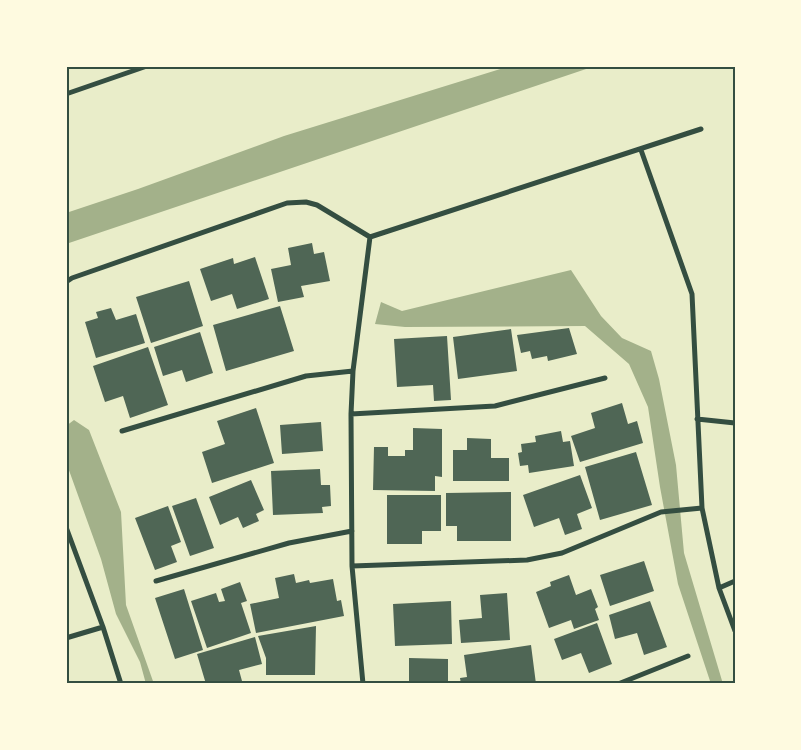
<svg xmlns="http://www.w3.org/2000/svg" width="801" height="750" viewBox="0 0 801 750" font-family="Bitter,serif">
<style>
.water{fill:#a3b18a}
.building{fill:#4f6655}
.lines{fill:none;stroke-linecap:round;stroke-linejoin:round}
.minor{stroke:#344e41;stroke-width:5}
.neatline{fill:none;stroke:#344e41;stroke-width:2}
</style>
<rect width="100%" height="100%" fill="#e9edc9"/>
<path class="water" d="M510,66H595L66,244V213L138,189L284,136Z
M571,270L601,316L622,338L651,351L659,379L676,465L684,553L723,684H711L678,584L660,487L648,407L629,364L585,326L405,327L375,324L381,302L402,311Z
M74,420L89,430L121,512L126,605L154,684H146L140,662L116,614L101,559L66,462V426Z"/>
<path class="building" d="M312,243L314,254L324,252L330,281L301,286L304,297L278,302L271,269L291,265L288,248Z
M255,257L269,299L237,309L232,294L211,301L200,269L233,258L234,264Z
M189,281L203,326L151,343L136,297Z
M280,306L294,351L226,371L213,325Z
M111,308L116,320L136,314L145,343L96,358L85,322L98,318L96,312Z
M569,328L577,354L548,361L547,356L532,359L530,351L521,353L517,335Z
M511,329L517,371L458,379L453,337Z
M200,332L213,373L186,382L182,370L163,376L154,347Z
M447,336L451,400L434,401L433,385L397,387L394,339Z
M148,347L168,405L130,418L123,396L105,402L93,366Z
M622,403L628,424L637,421L643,443L580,462L571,436L595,428L591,413Z
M256,408L274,463L212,483L202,452L225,444L217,421Z
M321,422L323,451L282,454L280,425Z
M413,428L442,429V477L435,476V491L373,490L374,447H388V456H405V450H413Z
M561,431L563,442L570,441L574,466L529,473L528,465L520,466L518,453L522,452L521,444L536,442L535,436Z
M467,438L491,439V458H509V481H453V450H467Z
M636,452L652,505L600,520L585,467Z
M320,469L321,485H330L331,506L322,507L323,513L273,515L271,471Z
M580,475L592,508L577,514L582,529L565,535L559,518L534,527L523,495Z
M251,480L264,510L256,514L259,521L243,528L238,517L220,525L209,497Z
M511,492V541H457V526H446V493Z
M387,495H441V531H422V544H387Z
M196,498L214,548L190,556L172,506Z
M168,506L181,542L171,546L177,562L155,570L135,518Z
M644,561L654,591L610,606L600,575Z
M294,574L296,583L309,580L310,583L333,579L337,601L341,600L344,616L256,633L250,604L279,598L275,578Z
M569,575L576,595L591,589L598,607L595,609L599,620L574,629L571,620L549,628L536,592L551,586L550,582Z
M240,582L247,601L241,603L251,633L207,648L191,601L216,593L219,602L225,601L221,589Z
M184,589L203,650L175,659L155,598Z
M507,593L510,640L461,643L459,620L482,618L480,595Z
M451,601L452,644L395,646L393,604Z
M650,601L667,647L644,655L637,633L615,639L609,615Z
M597,623L612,664L589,673L581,653L562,660L554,639Z
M316,626L315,675H266V658L258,636Z
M255,637L262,664L239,670L242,681L232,684H206L197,654Z
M531,645L536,684H461L460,678L467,677L464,655Z
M409,658L448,659V684H409Z"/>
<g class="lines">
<path class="minor" d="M66,94L147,66
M641,150L692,294L702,508L719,588L735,631
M66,282L72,278L287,203L306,202L317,205L370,237L701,129
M351,414L495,406L605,378
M697,419L735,423
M122,431L306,376L353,371
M66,527L103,627L121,684
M352,566L527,560L562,553L661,512L702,508
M156,581L289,543L352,531
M719,588L735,581
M66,638L103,627
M363,684L352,566L351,414L353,371L370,237
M618,684L688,656"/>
</g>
<rect width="801" height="750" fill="none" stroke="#fefae0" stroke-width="135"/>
<rect x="68" y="68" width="666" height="614" class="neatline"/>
</svg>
